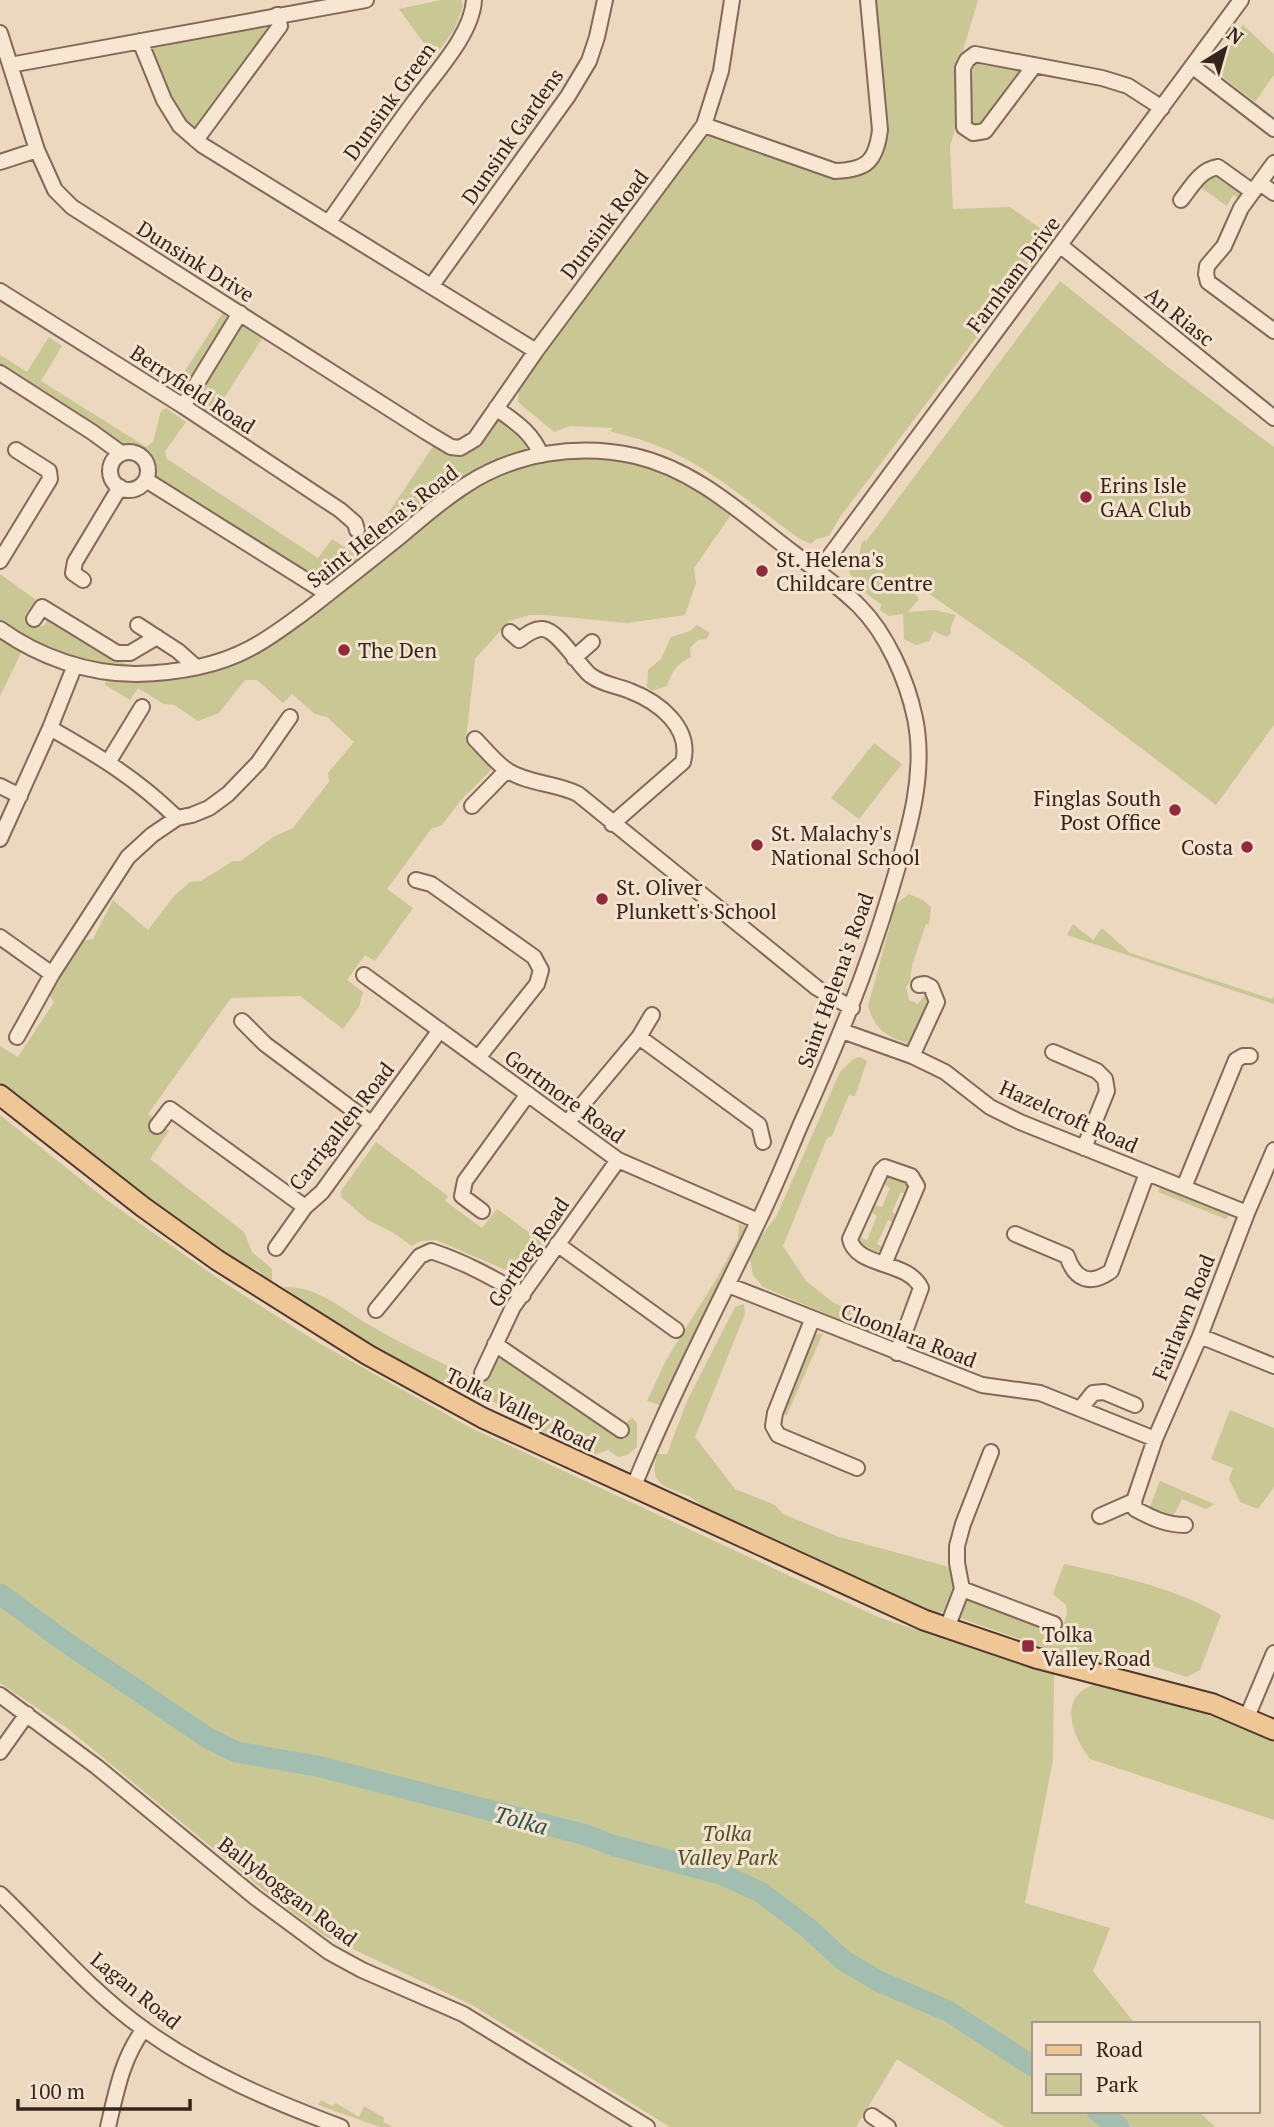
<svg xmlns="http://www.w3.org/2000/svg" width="1274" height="2127" viewBox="0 0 1274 2127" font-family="'PT Serif',serif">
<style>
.green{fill:#c9c793}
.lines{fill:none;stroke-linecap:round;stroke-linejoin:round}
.river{stroke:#a2beb1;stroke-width:21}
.minor-casing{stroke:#846858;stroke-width:18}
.major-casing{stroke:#51382c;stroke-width:23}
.minor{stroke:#f7e6d1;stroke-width:14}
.major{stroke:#efc696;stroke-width:19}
.poi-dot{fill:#912a3b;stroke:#f4e3ce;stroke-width:2.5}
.labels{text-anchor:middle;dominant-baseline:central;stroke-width:6;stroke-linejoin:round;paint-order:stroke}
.street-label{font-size:21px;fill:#34241c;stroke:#f4e3ce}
.poi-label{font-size:21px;fill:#34241c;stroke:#f4e3ce;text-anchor:start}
.park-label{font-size:21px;font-style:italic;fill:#4b4f23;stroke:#f4e3ce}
.water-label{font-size:23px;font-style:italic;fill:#2c534a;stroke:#f4e3ce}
</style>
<rect width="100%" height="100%" fill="#ecd7bf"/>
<path class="green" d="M441,0H461L463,6L454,30L438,52L429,50L399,9Z
M874,0H978L956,74L958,119L950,146L953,209L1010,207L1058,241L986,325L840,517L829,536L816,539L811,544L800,539C752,505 704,461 647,442C635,437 622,435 610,431L613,428L570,426L554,432L518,402L519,389L530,370L705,134L833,177L881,148Z
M286,15L196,139L181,126L141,42Z
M1243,25L1274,54V75L1255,102L1224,78L1212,63Z
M978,62L1014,68L1022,74L980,126L974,124L969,115L973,67Z
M1212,172L1224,175L1246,192L1240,199L1233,195L1227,206L1197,185Z
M1060,281L1169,368L1274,447V725L1216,805L1030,664L902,575L919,599L908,612L934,610L956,615L951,626V633L947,637L934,631L929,641L916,645L904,639L903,614L889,616L880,610L881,604C866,594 831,568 860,553L861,544L865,539V543Z
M227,306L267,331L208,423L168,397Z
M49,337L62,346L41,381L146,447L153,442L161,411L166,408L186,422L165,451L167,459L318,558L332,539L364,560L325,591L144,476L145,461L138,451L124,448L0,369V355L27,372Z
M496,409L538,448L632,455L735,509L694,568L696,583L685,615L627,623L544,615H530L509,621L475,659L466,740L494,767L462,799L442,825L431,829L387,889L413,908L375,961L365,955L347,980L363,992L359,1007L343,1029L300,996L231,998L148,1114L169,1131L150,1159L244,1232L252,1252L272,1269V1279L268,1282L258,1270L217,1259L0,1095V1046L18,1057L54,1002L49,994L83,941L93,939L113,900L148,930L174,896L190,882L201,881L233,861H241L273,837L293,828L329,782L328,773L354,742L327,717L315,714L292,694L283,703L257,680H245L219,713L198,721L174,705L164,704L138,688L130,700L105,685L107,672L25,645L0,696V574L36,600L25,615L41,626L45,625L48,618L110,658L155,674L251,649L396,539L379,527L438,439L460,449Z
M697,625L710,633L706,639L698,640L690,648L691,657C677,664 672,671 667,686L652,691L647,687L648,670L661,659L671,637L690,631Z
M874,743L902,764L859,819L831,798Z
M909,894L923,900L931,907L929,925L926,924L912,965L910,982L906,987L909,1000L918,1004L924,996L930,999L910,1044C887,1037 875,1030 868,1006L896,904Z
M1073,924L1093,940L1102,928L1130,953L1272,999L1274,995V1004L1067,935Z
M860,1057L867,1061L855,1096L849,1095L832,1136L827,1138L783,1246L806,1281L834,1303L897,1330L884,1338L763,1287L753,1275L750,1259L755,1245L777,1215L840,1072L853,1059Z
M0,1115L108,1201L223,1282L317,1342L469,1427L878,1617L994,1656L1054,1673L1053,1760L1025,1903L1110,1928L1093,1971L1135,2024H1034V2111H1198L1215,2127H1005L897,2059L856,2127H670L472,2005L323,1935L272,1897L67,1728L0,1683Z
M376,1142L448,1196L445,1201L482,1228L497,1209L545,1244L527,1271L515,1274L436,1240L421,1241L412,1246L392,1232L368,1220L341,1197V1191Z
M889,1176L910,1185L906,1194L901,1192L892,1212L898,1216L895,1223L888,1220L877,1244L885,1248L875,1253L862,1247L860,1237L867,1240L877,1216L872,1213L875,1205L882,1207L890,1188L885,1185Z
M1161,1184L1230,1213L1226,1219L1158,1192Z
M739,1224L748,1227L663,1406L647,1401L666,1360L717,1278L738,1239Z
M283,1287C317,1285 343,1310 371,1326C405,1346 443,1363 478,1381L489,1376L495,1363L503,1354L619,1431L632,1417L637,1424V1447L627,1455L618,1457L608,1450L597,1454L589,1452L580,1433L555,1439L476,1391L450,1388L364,1346Z
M744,1304L745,1314L695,1437L735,1489L775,1505L783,1514L839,1537L946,1566C948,1569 952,1572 953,1575C960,1592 951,1617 931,1613L710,1515C704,1509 697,1500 688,1496C665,1486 648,1485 657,1454H667L687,1401L735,1307Z
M823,1333L786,1417L783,1411L810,1342L814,1335Z
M1230,1410L1274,1428V1487L1258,1509L1240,1502L1229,1479L1233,1468L1211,1459Z
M1160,1481L1214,1504L1206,1509L1182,1499L1175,1513L1170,1517L1162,1516L1149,1509Z
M1064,1564C1117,1576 1174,1587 1221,1615L1200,1670L1187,1677L1143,1663L1141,1657L1126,1653L1119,1656L1103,1653L1105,1669L957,1617L965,1595L1049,1628V1637L1058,1640L1067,1614L1066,1605L1053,1594Z
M1097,1684L1179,1705L1274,1739V1820L1090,1759C1072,1736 1056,1695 1097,1684Z
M321,2100L332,2106L336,2103L359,2117L364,2106L384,2118L383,2122L392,2127H380L318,2105Z"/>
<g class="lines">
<path class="river" d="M0,1594L64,1641L208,1738L236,1752L317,1766L586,1835L615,1846L721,1874L762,1893L808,1928L843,1960L878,1981L948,2011L1034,2067
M1097,2111L1119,2127"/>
<g class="minor-casing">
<path id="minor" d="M0,33L37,150L55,190L72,207L426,432L451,447L460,448L475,439L536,351L704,125L721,71L732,0
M140,41L164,100L180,126L202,145L536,351
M10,65L366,0
M1034,66L985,131L973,133L964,127L963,68L967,60L975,54L1102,78L1128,86L1162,108
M1192,66L1274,129
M704,125L835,171C866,170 876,162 880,130L868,0
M196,140L280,26L277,15
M0,162L37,150
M1274,163L1241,208L1224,246L1207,266L1206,274L1208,282L1274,331
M1260,183L1274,193
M1181,200C1192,186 1200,170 1218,167L1253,192
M329,222C357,182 385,141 414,102C434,74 472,35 474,0
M1061,246L1274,418
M432,285L568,96L589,61L597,37L605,0
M0,291L183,406L340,510L355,523L357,530
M0,373L92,432L121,453
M183,406L240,313
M496,408C515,422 532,432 541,455
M110 471a19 19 0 1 1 38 0a19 19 0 1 1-38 0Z
M146,480L328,594
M0,561L50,479L49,471L16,450
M818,572L1241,0
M83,580L73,573L75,562L120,487
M34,619L42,607L117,653H130L157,637
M138,625L178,651L196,667
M0,629C39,657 88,674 136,674C174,673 215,667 249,649C269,639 288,624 306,611C337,587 367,563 397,539C420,520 442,500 466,485C515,453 578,443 635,456C696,470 742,514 791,551C814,569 839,586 859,606C887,634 907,680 915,718C927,776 907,836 891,890C866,974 836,1046 800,1126C786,1159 773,1192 757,1224C715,1311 670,1398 633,1488
M510,632L519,640C526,635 534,628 543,629C559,631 578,665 590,675C603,685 616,685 630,691C659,702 692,728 683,762L612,824
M574,658L592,642
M50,728C99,756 136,778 177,818
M475,739C485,749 496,763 508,771C529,784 556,783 578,794L817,988L852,1008
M109,761L142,707
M0,786L20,796
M472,806L507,770
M0,839L50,728L75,665
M416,880L431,884L534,957L541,970L537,984L478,1058
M0,937L52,974
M364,975L618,1160L758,1221
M242,1021L265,1044L372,1124
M842,1031L912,1056L945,1072L990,1107L1020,1122L1247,1213
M17,1037L52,974L128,857L152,835L177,818L192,815L209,808L228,794L258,763L290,717
M639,1037L759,1125L763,1142
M1053,1052L1097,1071L1105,1079L1107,1091L1084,1148
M912,1056L937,1002L931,987L925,984L919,985
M567,1123L639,1037L652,1015
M157,1126L170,1109L305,1207
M1184,1187L1236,1060L1243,1056H1250
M482,1211L462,1196L465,1181L528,1094
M1015,1234L1067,1256C1075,1280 1090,1286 1111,1271L1147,1173
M557,1244L676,1330
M276,1248L305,1207L322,1192L440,1030
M884,1264L917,1186L911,1176L885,1167L881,1171L850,1239C856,1268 908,1260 921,1288L897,1353
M728,1285L982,1385L1040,1393L1155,1439
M376,1310L420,1256L431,1251C465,1262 493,1278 523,1295
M812,1320L775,1413L773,1426L778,1435L857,1468
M1200,1336L1274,1366
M495,1344L621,1430
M482,1373L513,1307L618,1160
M1080,1409L1093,1393L1104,1392L1135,1405
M1100,1516L1134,1501
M1185,1525C1166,1525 1152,1518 1135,1509L1134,1501L1155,1439L1200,1336L1247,1213L1274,1150
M962,1589L1054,1624
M947,1628L962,1589L957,1563V1546L963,1524L991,1452
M0,1695L97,1767L256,1898L329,1952L362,1970L463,2014L647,2127
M1247,1717L1274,1653
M0,1752L27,1714
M0,1894C47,1939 91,1992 145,2030C205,2073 272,2101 341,2127
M872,2116L888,2127
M108,2127C116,2093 122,2058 144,2029"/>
</g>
<g class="major-casing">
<path id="major" d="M0,1095L143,1207L217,1260L368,1355L483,1418L924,1620L1036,1658L1213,1704L1274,1730"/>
</g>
<use href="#minor" class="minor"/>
<use href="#major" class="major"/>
</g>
<g class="poi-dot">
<circle cx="1086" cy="497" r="7"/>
<circle cx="762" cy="571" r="7"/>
<circle cx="344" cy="650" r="7"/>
<circle cx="1175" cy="810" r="7"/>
<circle cx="757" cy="845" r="7"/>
<circle cx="1247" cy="847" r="7"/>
<circle cx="602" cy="899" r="7"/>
<rect x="1021" y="1639" width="14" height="14" rx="3.5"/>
</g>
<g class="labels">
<g class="street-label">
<text transform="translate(389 101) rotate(-54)">Dunsink Green</text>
<text transform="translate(512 136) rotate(-55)">Dunsink Gardens</text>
<text transform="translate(604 224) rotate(-53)">Dunsink Road</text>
<text transform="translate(196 261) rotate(32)">Dunsink Drive</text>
<text transform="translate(1013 274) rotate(-53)">Farnham Drive</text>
<text transform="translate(1180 316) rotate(39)">An Riasc</text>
<text transform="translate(193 389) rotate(33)">Berryfield Road</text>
<text transform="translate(382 526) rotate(-38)">Saint Helena's Road</text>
<text transform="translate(835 980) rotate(-70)">Saint Helena's Road</text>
<text transform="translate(565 1096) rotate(36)">Gortmore Road</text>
<text transform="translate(1069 1116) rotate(24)">Hazelcroft Road</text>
<text transform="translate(341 1126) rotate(-52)">Carrigallen Road</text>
<text transform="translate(528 1252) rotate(-56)">Gortbeg Road</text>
<text transform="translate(1183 1317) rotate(-68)">Fairlawn Road</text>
<text transform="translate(909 1335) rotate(21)">Cloonlara Road</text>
<text transform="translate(521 1409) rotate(26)">Tolka Valley Road</text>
<text transform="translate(288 1891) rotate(37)">Ballyboggan Road</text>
<text transform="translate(136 1990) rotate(39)">Lagan Road</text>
</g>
<g class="poi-label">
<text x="1100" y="485">Erins Isle<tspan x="1100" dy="24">GAA Club</tspan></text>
<text x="776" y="559">St. Helena's<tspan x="776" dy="24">Childcare Centre</tspan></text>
<text x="358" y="650">The Den</text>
<text x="1161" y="798" text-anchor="end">Finglas South<tspan x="1161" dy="24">Post Office</tspan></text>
<text x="771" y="833">St. Malachy's<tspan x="771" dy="24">National School</tspan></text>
<text x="1233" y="847" text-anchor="end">Costa</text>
<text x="616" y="887">St. Oliver<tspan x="616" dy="24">Plunkett's School</tspan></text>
<text x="1042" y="1634">Tolka<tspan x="1042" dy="24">Valley Road</tspan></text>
</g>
<g class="park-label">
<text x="727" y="1833">Tolka<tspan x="727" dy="24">Valley Park</tspan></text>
</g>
<g class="water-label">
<text transform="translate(521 1820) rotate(15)">Tolka</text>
</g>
</g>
<rect x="1032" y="2022" width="228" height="91" fill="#f4e3ce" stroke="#a79787" stroke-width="2"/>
<rect x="1046" y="2045" width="35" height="10" fill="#efc696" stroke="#a79787" stroke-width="2"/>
<text x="1096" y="2057" font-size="21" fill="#34241c">Road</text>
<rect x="1046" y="2074" width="35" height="21" fill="#c9c793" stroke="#a79787" stroke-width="2"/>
<text x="1096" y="2092" font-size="21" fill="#34241c">Park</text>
<g transform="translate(1225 49) rotate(37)" stroke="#f4e3ce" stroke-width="5" paint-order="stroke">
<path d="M0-5L12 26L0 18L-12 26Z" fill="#34241c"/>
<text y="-10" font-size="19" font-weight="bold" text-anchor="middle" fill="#34241c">N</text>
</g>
<path d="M18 2099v10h172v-10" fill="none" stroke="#34241c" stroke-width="3.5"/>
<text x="28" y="2099" font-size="21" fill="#34241c" stroke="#f4e3ce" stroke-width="5" paint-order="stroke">100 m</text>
</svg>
